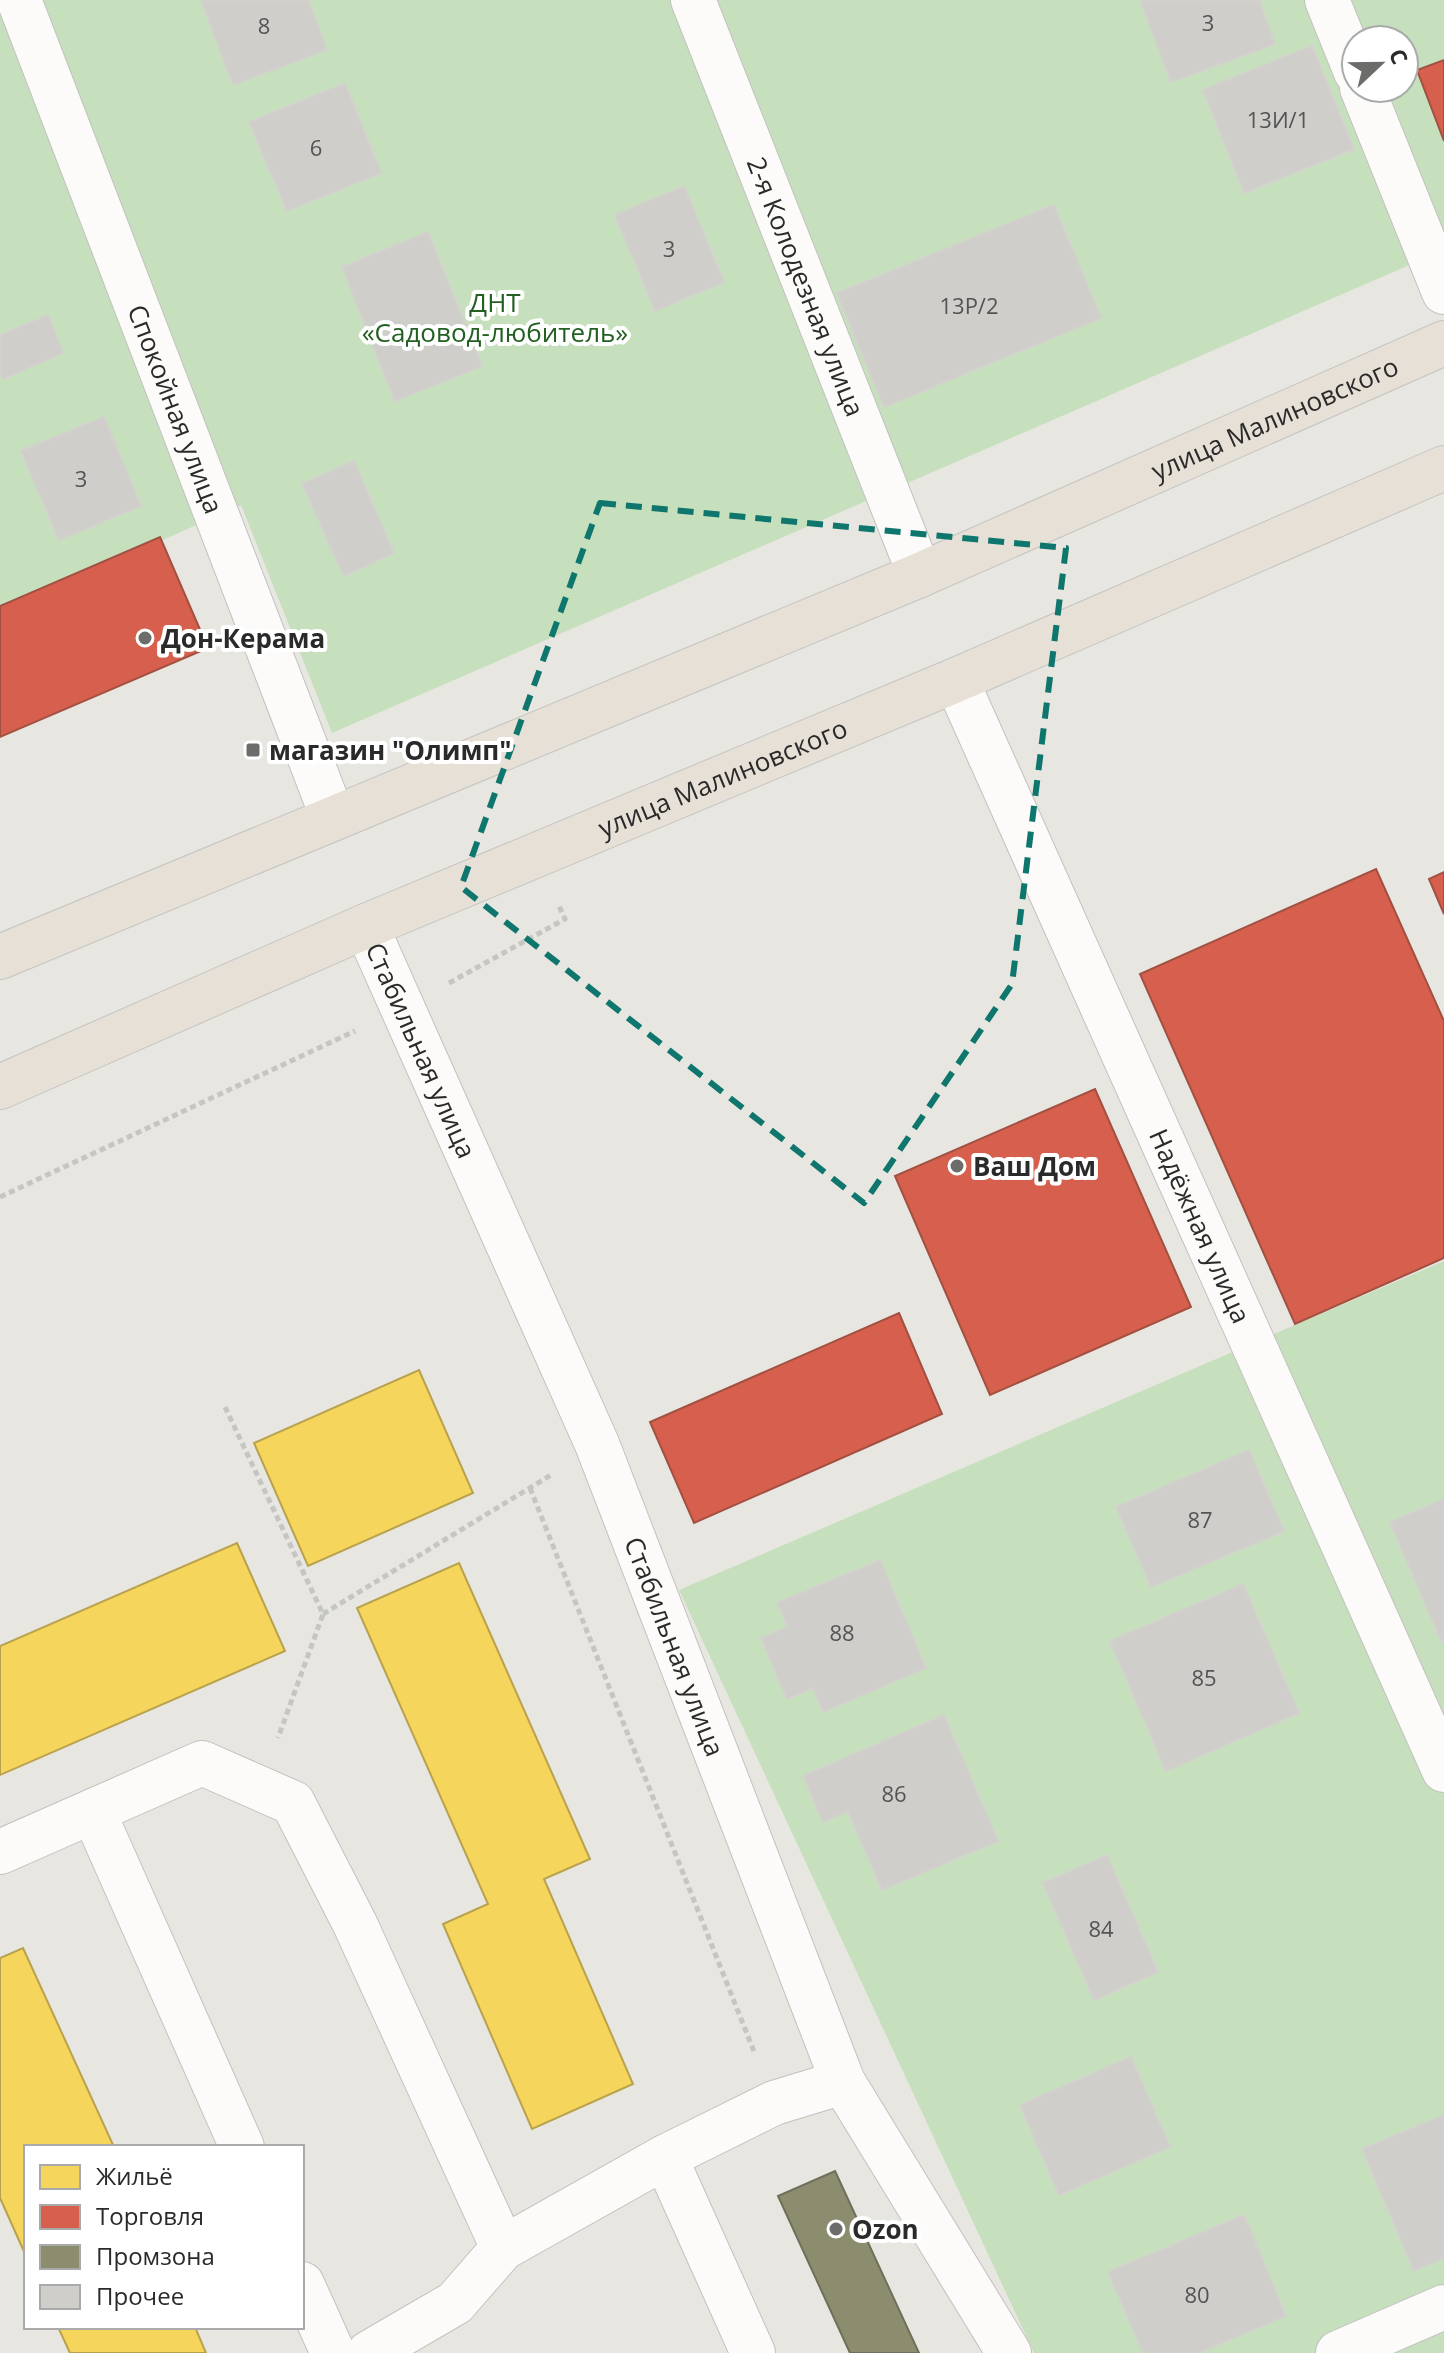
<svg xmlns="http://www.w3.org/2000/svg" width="1444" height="2353" viewBox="0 0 1444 2353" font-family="'Open Sans',sans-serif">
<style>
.green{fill:#c6e0bd;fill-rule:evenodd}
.homes{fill:#f6d55c;stroke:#b9a24d;stroke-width:2}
.shops{fill:#d6604d;stroke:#a25042;stroke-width:2}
.industry{fill:#8c8c6e;stroke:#6f6f5a;stroke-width:2}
.building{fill:#cfceca;stroke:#d3d1cd;stroke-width:2}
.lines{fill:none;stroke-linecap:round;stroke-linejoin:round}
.minor-casing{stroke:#c2c1c0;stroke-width:46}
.highway-casing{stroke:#c4c4c2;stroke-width:46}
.path{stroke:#c5c5c4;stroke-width:5;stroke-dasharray:6 4;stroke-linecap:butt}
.minor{stroke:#fcfbfa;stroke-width:44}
.highway{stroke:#e6e0d6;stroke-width:44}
.marked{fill:none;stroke:#0f766e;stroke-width:6;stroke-dasharray:16 10;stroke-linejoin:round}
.poi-dot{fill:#6c6c6a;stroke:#fff;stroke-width:3}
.labels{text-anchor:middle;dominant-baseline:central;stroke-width:8;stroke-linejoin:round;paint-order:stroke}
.number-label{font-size:22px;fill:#545453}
.street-label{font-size:26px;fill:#2a2a2a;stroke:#fff}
.park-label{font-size:26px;fill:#246022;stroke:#fff}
.poi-label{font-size:26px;font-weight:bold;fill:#2a2a2a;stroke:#fff;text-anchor:start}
</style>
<rect width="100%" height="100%" fill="#e8e6e1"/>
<path class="green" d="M0,0H1444V250L332,733L241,505L0,613ZM1356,40H1404V88H1356Z
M1444,1261V2353H1034L679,1590Z"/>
<path class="homes" d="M419,1370L473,1493L308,1566L254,1443Z
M237,1543L285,1651L0,1775V1646Z
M459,1563L590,1859L544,1879L633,2084L532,2129L443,1924L488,1904L357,1608Z
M23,1948L114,2147H26V2256L0,2198V1958Z
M58,2327H195L206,2353H70Z"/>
<path class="shops" d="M1444,60V141L1417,70Z
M160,537L208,648L0,737V606Z
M1376,869L1444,1021V1258L1295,1324L1140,974Z
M1444,872V914L1429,879Z
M1095,1089L1191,1307L990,1395L895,1176Z
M899,1313L942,1414L694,1523L650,1422Z"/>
<path class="industry" d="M835,2171L919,2353H850L778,2196Z"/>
<path class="building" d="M201,0H308L327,50L233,85Z
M1140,0H1259L1275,44L1171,82Z
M1312,46L1354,149L1244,193L1203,90Z
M345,83L381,173L287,211L249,122Z
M684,186L724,282L655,311L615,215Z
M1054,205L1101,318L884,407L837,293Z
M428,232L482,366L395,401L342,267Z
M48,315L63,353L3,379L0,371V335Z
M104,417L141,506L59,540L21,451Z
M354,461L394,553L344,576L302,484Z
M1249,1450L1284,1531L1151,1587L1116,1507Z
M1444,1499V1640L1441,1641L1390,1522Z
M880,1560L926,1668L823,1712L813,1688L787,1699L761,1638L788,1627L777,1603Z
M1243,1584L1299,1713L1166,1771L1110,1641Z
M944,1715L998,1841L882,1890L848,1811L823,1822L803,1776Z
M1107,1855L1158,1972L1094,2000L1043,1883Z
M1131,2057L1170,2147L1059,2195L1020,2105Z
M1444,2115V2258L1414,2271L1362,2149Z
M1244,2215L1286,2316L1198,2353H1143L1108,2272Z"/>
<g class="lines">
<g class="minor-casing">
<g id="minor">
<path id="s1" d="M19,0L333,818"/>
<path id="s2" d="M693,0L920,575"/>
<path d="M1327,0L1356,72"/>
<path d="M1362,88L1444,292"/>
<path id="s3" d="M956,680L1444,1770"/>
<path id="s4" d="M366,926L597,1444L843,2082L1009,2353"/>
<path d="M93,1811L242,2147"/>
<path d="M0,1852L202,1763L293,1803L355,1924L503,2248"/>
<path d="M665,2157L753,2353"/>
<path d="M302,2284L333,2353"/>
<path d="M369,2353L455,2303L503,2248L665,2157L774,2103L843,2082"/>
<path d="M1338,2353L1444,2307"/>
</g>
</g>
<g class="highway-casing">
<g id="highway">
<path id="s5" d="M0,957L920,575L1444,343"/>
<path id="s6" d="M0,1087L366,926L956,680L1444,468"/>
</g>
</g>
<path class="path" d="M449,983L565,919L559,906
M0,1197L355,1031
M225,1407L323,1614L278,1738
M530,1488L755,2054
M323,1614L551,1475"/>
<use href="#minor" class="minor"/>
<use href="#highway" class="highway"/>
</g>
<path class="marked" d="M600,503L1066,548L1012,984L864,1203L461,887Z"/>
<g class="poi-dot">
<circle cx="145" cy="638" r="8"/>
<rect x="245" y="742" width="16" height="16" rx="4"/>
<circle cx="957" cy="1166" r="8"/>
<circle cx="836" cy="2229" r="8"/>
</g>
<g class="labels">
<g class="number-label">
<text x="1208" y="22">3</text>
<text x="264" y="25">8</text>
<text x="1278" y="119">13И/1</text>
<text x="316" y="147">6</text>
<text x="669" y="248">3</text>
<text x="969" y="305">13Р/2</text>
<text x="81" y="478">3</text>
<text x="1200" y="1519">87</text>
<text x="842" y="1632">88</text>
<text x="1204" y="1677">85</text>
<text x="894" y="1793">86</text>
<text x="1101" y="1928">84</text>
<text x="1197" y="2294">80</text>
</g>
<g class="street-label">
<text stroke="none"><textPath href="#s2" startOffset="308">2-я Колодезная улица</textPath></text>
<text stroke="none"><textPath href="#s1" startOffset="438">Спокойная улица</textPath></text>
<text stroke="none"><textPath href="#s5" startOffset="1384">улица Малиновского</textPath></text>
<text stroke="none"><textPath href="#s6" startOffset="786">улица Малиновского</textPath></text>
<text stroke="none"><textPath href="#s4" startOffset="136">Стабильная улица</textPath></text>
<text stroke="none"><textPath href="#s3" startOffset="598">Надёжная улица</textPath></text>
<text stroke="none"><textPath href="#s4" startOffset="784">Стабильная улица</textPath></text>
</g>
<g class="park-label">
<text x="495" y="302">ДНТ<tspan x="495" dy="30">«Садовод-любитель»</tspan></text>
</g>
<g class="poi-label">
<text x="161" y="638">Дон-Керама</text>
<text x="269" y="750">магазин "Олимп"</text>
<text x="973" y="1166">Ваш Дом</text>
<text x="852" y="2229">Ozon</text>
</g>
</g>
<rect x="24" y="2145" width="280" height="184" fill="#ffffff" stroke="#aaaaaa" stroke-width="2"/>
<rect x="40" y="2165" width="40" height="24" fill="#f6d55c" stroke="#aaaaaa" stroke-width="2"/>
<text x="96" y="2185" font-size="24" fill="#2a2a2a">Жильё</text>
<rect x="40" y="2205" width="40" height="24" fill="#d6604d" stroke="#aaaaaa" stroke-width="2"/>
<text x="96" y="2225" font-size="24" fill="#2a2a2a">Торговля</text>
<rect x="40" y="2245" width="40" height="24" fill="#8c8c6e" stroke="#aaaaaa" stroke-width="2"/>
<text x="96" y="2265" font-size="24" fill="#2a2a2a">Промзона</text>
<rect x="40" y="2285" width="40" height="24" fill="#cfceca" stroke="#aaaaaa" stroke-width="2"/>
<text x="96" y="2305" font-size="24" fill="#2a2a2a">Прочее</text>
<g transform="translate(1380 64) rotate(68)"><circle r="38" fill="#ffffff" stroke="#aaaaaa" stroke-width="2"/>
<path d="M0-6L14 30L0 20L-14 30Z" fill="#6c6c6a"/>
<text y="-12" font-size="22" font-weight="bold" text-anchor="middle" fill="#2a2a2a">С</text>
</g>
</svg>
